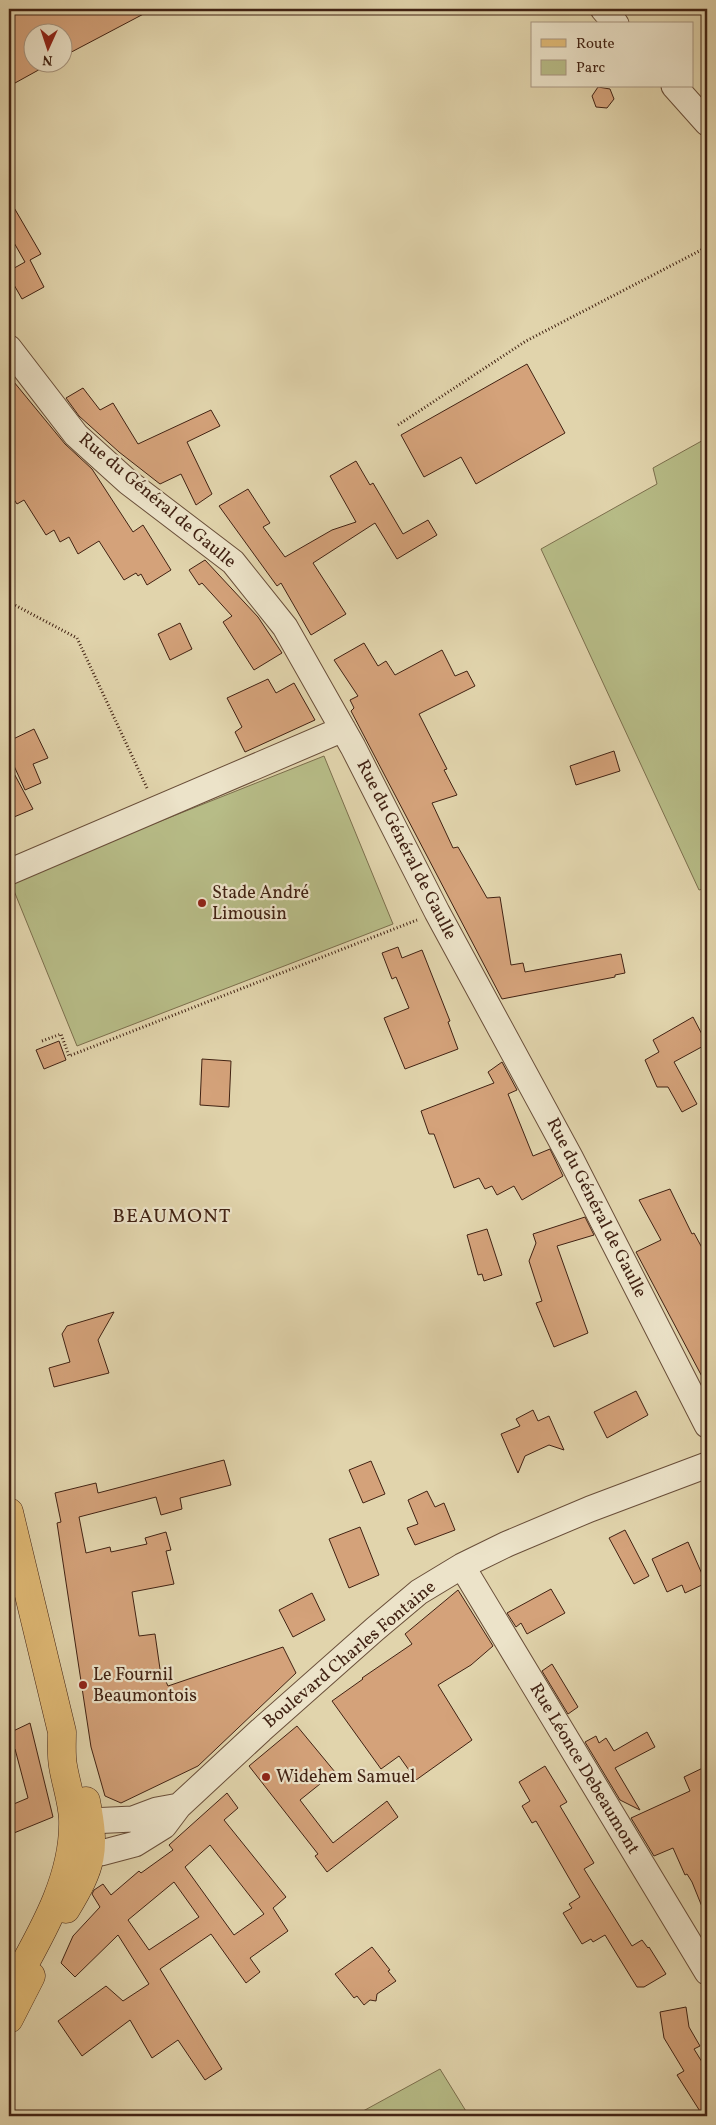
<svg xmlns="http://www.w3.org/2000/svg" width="716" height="2125" viewBox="0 0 716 2125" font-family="Vollkorn,serif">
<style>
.green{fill:#b7bc87;stroke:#7c6f4d}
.building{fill:#d4a27a;stroke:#412213;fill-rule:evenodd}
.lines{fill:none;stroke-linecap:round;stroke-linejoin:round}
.minor-casing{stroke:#694e39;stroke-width:27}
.major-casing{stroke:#412213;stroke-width:29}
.path{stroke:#412213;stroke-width:3;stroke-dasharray:1 2.5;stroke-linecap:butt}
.minor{stroke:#ece3c9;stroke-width:25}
.major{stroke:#e0ba76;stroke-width:28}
.poi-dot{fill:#8f2418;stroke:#ece3c9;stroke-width:2}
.labels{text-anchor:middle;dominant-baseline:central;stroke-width:4.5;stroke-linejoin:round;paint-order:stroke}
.street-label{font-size:18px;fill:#412213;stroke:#ece3c9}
.poi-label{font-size:18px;fill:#412213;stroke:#ece3c9;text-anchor:start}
.quarter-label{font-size:20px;letter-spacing:1px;fill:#412213;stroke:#ece3c9}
</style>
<rect width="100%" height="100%" fill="#e1d4ac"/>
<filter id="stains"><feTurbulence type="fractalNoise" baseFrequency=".004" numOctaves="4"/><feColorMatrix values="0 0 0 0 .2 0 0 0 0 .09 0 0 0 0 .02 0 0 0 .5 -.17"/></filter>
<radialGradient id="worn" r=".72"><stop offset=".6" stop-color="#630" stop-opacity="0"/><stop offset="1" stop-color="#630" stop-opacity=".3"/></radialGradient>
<path class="green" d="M707,438V888L699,890L541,549L657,484L653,468Z
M324,756L393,924L77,1046L10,881Z
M440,2069L469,2116H354Z"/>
<path class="building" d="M9,9H153L62,57V32H32V62H53L15,83L14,81L9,84Z
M598,87L610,89L614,99L607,108L596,107L592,96Z
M9,199L41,254L30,260L44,287L22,299L9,276V271L25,262L9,234Z
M527,364L565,433L476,484L461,457L424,477L401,435Z
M9,376L65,444L92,469L133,532L143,525L171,570L147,585L141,574L138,576L136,573L124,580L99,541L78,554L69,537L60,542L54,530L46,535L24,500L17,504L9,492Z
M83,388L100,410L113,403L138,444L211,410L220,426L187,442L212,494L196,505L181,474L160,484L119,452L79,416L66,398Z
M356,461L370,485L373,483L403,534L428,520L437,535L397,559L375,523L313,563L346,614L311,635L281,583L277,586L219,506L248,489L270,523L263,527L285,557L332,530L356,522L330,476Z
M205,560L258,617L282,653L254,670L223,622L232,616L202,583L199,585L189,570Z
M180,623L192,649L170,660L158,634Z
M364,643L378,666L386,661L395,675L442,650L455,676L467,671L475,686L419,714L447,769L444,770L457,795L432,803L453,848L458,847L487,898L500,897L511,965L523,963L525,972L621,954L625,973L615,975V977L502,999L351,711L354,708L350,700L358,696L334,660Z
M268,679L276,693L294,683L315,720L245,752L235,732L242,727L227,698Z
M34,729L48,758L33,764L41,783L25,790L9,755V741Z
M614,751L620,771L576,785L570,766Z
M9,764L33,809L14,817L9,806Z
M398,947L402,958L422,950L450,1021L448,1022L458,1049L405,1069L384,1018L409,1008L396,977L392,979L382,953Z
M693,1017L707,1044L674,1062L697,1104L682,1112L668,1087H657L645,1060L659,1052L653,1040Z
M59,1041L66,1060L44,1069L36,1050Z
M202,1059L231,1061L229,1107L200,1105Z
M502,1062L517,1090L508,1094L533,1156L550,1149L563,1176L522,1200L514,1186L497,1195L492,1186L485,1189L479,1178L454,1188L434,1134H429L421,1111L494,1083L488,1072Z
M670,1189L692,1234L694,1233L707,1257V1386L636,1252L661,1240L639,1200Z
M585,1217L594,1235L557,1246L588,1333L554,1347L536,1303L542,1301L529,1261L536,1243L533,1234Z
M487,1229L502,1275L484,1281L482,1274L478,1275L467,1235Z
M114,1312L98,1340L109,1373L54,1387L49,1368L70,1362L62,1334L67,1326Z
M636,1391L648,1415L607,1438L594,1412Z
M533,1410L538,1421L549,1416L564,1450L549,1445L525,1456L518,1473L501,1434L520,1426L516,1419Z
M224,1460L231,1485L180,1498L182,1509L161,1515L156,1497L79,1517L86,1553L110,1547L111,1552L147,1544L145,1538L166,1532L171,1550L166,1551L174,1584L132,1592L139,1636L155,1634L160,1669L168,1686L283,1647L296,1673L198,1766L121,1803L105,1796L91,1747L57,1523L61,1522L55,1493L96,1483L98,1493Z
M371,1461L385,1494L363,1503L349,1470Z
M427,1491L435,1507L444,1503L455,1530L415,1545L407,1528L418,1524L408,1500Z
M360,1527L379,1575L349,1588L329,1539Z
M625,1530L649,1576L634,1584L609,1538Z
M688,1542L706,1583L685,1593L682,1585L667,1592L652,1559Z
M551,1589L565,1613L527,1634L521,1623L516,1627L507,1613Z
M458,1590L493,1646L471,1665L438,1685L472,1740L416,1780L399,1756L381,1769L332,1701L363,1679L362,1678L412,1644L405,1634Z
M312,1593L325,1620L293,1637L279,1610Z
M552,1664L578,1707L568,1714L542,1671Z
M30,1723L53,1817L9,1835V1806L28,1798L15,1749L9,1752V1733Z
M297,1726L335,1772L300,1800L333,1843L387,1801L398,1817L327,1872L315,1856L318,1854L249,1766Z
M647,1732L655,1747L615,1768L640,1810L620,1800L585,1742L596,1736L599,1743L606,1738L614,1751Z
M545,1766L567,1802L560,1806L594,1863L584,1869L632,1946L642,1940L648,1948L649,1947L666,1974L644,1987H637L605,1935L593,1942L591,1939L582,1944L563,1913L572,1908L569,1904L580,1897L536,1821L532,1823L522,1806L530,1801L519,1782Z
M707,1766V1919L692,1882L687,1874L685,1875L673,1848L654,1856L631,1818L690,1791L684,1777Z
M227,1793L238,1808L224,1820L286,1897L273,1908L288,1931L250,1958L260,1972L246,1983L211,1934L160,1969L222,2069L205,2080L178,2040L152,2058L130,2020L82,2056L58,2021L106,1986L123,2001L149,1984L118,1935L75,1977L61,1963L73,1936L100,1907L92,1894L94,1890L103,1884L111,1895L139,1871L141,1873L173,1850L169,1845ZM210,1845L264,1914L234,1935L185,1867ZM174,1882L199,1917L149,1950L128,1920Z
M372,1947L390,1970L388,1971L396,1981L377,1994L376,2001L370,2000L364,2005L357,1996L354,1998L335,1974Z
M686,2007L689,2027L700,2046L694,2049L707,2070V2116H703L677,2075L684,2071L664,2038L660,2012Z"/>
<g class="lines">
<g class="minor-casing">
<path id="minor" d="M603,9L616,24
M674,86L707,123
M9,348L76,435L128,482L233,562L285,627L353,747L437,912L570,1157L707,1425
M9,872L343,729
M462,1566L707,1972
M81,1827L90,1821L133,1819L157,1810L179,1806
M81,1836V1844L85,1848L92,1853H101L135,1844L164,1826L179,1806L261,1730L375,1629L419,1592L462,1566L507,1544L590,1509L707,1465"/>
</g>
<g class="major-casing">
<path id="major" d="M9,1512L62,1732C62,1743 61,1755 63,1766C66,1784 72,1800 73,1819C75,1881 38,1939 9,1992
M66,1909C92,1866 96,1851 86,1801
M9,2019L31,1976"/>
</g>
<path class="path" d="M398,425L526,341L707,247
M9,602L77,638L147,788
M42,1041L61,1034L69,1056L417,920"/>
<use href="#minor" class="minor"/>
<use href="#major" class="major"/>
</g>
<g class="poi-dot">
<circle cx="202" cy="903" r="5"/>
<circle cx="83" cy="1685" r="5"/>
<circle cx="266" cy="1777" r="5"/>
</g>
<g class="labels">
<g class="street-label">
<text transform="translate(157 501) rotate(40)">Rue du Général de Gaulle</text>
<text transform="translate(406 850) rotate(63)">Rue du Général de Gaulle</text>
<text transform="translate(596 1208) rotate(63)">Rue du Général de Gaulle</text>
<text transform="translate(350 1655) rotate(-40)">Boulevard Charles Fontaine</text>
<text transform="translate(584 1769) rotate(59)">Rue Léonce Debeaumont</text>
</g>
<g class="poi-label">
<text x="212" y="893">Stade André<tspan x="212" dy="21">Limousin</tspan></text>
<text x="93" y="1675">Le Fournil<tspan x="93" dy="21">Beaumontois</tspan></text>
<text x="276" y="1777">Widehem Samuel</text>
</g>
<g class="quarter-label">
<text x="172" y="1217">BEAUMONT</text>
</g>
</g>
<rect width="716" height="2125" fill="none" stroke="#e1d4ac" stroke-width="30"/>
<rect x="10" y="10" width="696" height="2105" fill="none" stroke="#412213" stroke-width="2.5"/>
<rect x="15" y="15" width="686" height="2095" fill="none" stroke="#412213"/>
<rect x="531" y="22" width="162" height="65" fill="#ece3c9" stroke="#a89680"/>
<rect x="541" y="39" width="25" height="8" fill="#e0ba76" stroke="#a89680"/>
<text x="576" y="48" font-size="15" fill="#412213">Route</text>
<rect x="541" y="60" width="25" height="15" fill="#b7bc87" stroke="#a89680"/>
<text x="576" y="72" font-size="15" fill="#412213">Parc</text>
<g transform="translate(48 48) rotate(183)"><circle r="24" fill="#ece3c9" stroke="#a89680"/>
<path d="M0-4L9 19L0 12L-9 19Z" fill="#8f2418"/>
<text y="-8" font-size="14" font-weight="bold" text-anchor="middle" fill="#412213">N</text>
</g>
<rect width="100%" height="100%" filter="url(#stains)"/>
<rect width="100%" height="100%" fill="url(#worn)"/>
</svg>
